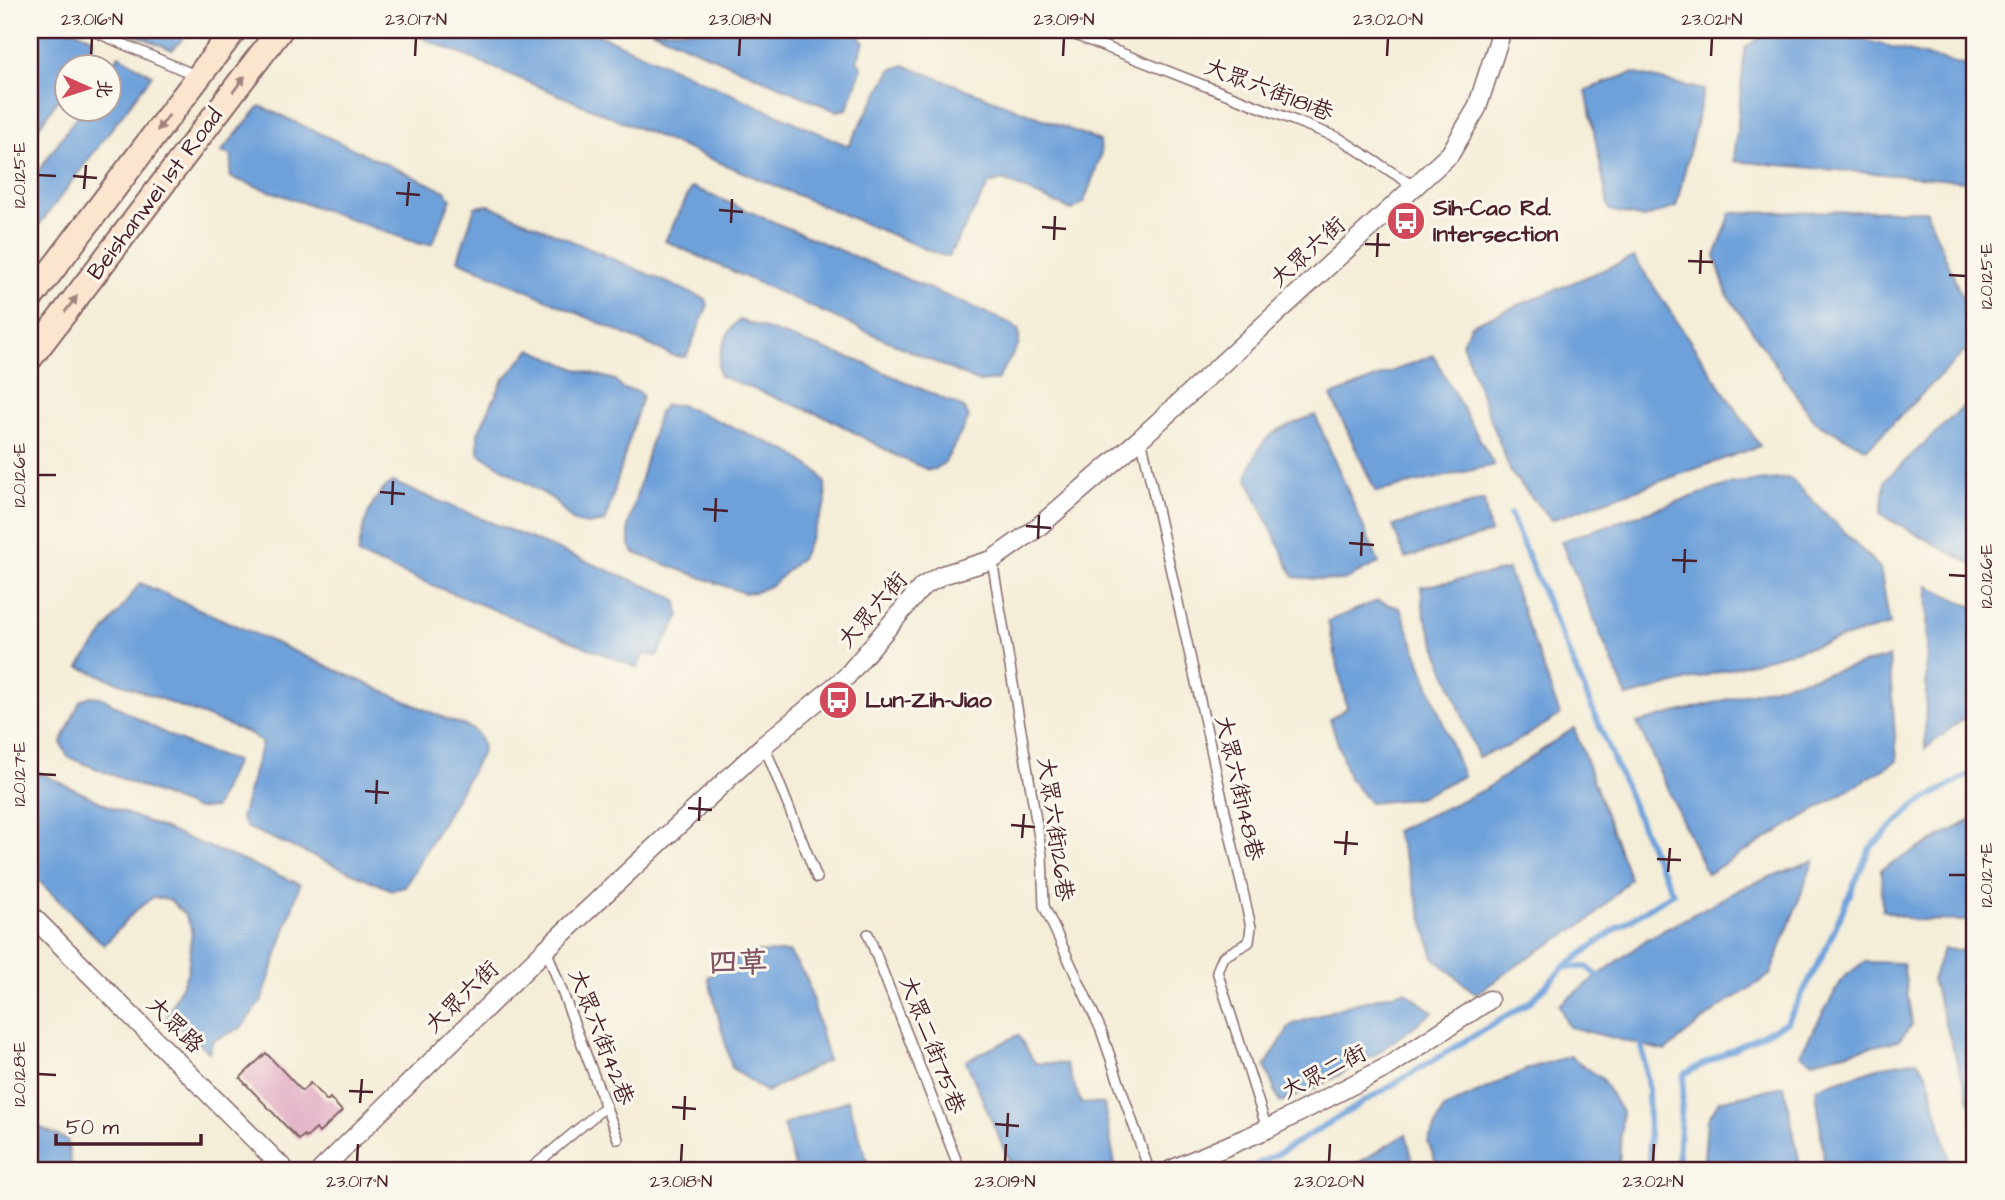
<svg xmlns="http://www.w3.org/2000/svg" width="2005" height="1200" viewBox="0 0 2005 1200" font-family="'Architects Daughter','LXGW WenKai TC',sans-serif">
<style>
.water{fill:#6ea1da;stroke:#5c6082;stroke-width:2}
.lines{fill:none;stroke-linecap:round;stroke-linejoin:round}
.stream{stroke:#6ea1da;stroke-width:6}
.building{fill:#e3b1c7}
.lane-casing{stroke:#866768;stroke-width:12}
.street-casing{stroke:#866768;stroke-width:21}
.secondary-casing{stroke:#866768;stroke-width:28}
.lane{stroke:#fff;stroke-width:9}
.street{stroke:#fff;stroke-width:18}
.secondary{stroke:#fce5cf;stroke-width:24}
.oneway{fill:#a3827d}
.ticks{fill:none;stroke:#4a1f2b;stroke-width:2.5}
.labels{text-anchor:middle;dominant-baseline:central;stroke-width:6;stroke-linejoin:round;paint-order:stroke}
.street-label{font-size:23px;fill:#4a1f2b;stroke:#fbf7ec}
.poi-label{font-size:23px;font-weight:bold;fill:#4a1f2b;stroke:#fbf7ec;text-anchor:start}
.district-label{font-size:30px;font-weight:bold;fill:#805262;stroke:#fbf7ec}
.neatline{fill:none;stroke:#4a1f2b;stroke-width:2.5}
.ticks-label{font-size:18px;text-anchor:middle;fill:#4a1f2b}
</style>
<rect width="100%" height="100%" fill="#fbf7ec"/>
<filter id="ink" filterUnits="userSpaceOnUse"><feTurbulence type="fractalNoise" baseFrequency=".0143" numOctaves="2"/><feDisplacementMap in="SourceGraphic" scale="14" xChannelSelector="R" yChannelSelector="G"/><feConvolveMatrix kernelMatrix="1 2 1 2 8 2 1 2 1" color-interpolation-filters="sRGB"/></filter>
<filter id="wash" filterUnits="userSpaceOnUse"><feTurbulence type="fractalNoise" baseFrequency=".00686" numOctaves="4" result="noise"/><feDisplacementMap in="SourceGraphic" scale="28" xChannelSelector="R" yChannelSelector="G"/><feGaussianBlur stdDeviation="1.57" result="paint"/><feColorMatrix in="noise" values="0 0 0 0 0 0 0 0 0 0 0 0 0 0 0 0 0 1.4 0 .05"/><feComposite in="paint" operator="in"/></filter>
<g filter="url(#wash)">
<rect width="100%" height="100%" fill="#f4edd8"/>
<path class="water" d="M30,30H74L93,38L90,55L82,66H66V88L30,140Z
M125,30H191L172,50Z
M404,30H588L848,146L891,70L904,65L1100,141L1101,155L1084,202L1072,210L1003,180L989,184L948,257L935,253Z
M651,30H846L857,34L864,43L857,60L862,67L847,109L836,111Z
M1770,30H1825L1975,68V182L1734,161L1745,48Z
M119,55L152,75L30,237V183L82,109L108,108L109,70Z
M1632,73L1704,90L1676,207L1643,218L1609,210L1586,90Z
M260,106L445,191L451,199L432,244H420L230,177L232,156L221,152Z
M692,187L1010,323L1019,331V344L997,380L979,382L665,241Z
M489,205L705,299L708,305L686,357L674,356L458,260L475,207Z
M1926,210L1975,329V341L1867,449L1815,422L1727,294L1715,256L1731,213Z
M1634,257L1760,446L1551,520L1511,473L1462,343L1471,325Z
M740,320L861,362L964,408L969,418L945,462L935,469L928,470L899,457L828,418L720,376C714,362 727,328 740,320Z
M531,349L576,369L615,380L623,389L638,391L642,396L605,522L591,524L577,523L570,518L554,500L478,453V433L503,380Z
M1433,355L1494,465L1376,492L1331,396Z
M1975,396V566L1881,515L1885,480Z
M665,405H680L698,412L792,453L819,473L825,483L826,503L802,557L772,585L756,592L744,593L634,553L630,545L628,527L659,412Z
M1315,415L1379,563L1342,581L1294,577L1247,478C1260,433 1274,431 1315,415Z
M1790,478L1880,568L1890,625L1627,697L1561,541L1733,483Z
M392,482L669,595L677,602L679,617L657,656L643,654L638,668L358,555C362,528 369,498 392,482Z
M1484,500L1490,533L1405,558L1393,526Z
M1508,570L1560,715L1509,746L1478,757L1424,614L1421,587Z
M140,583L451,721C469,726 482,730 483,751L405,887L392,890L246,827L241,818L262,743L251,734L79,667Z
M1928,586L1975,608V709L1925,749Z
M1377,601L1400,608L1463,776L1418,798L1370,803L1349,778L1330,719L1347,708L1328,621Z
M1889,657L1897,761L1707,874L1637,723Z
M90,696L101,697C148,724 183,747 236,761L215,808L196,809L68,757L61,743L80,701Z
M1574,728L1630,879L1590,920L1532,955L1476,994L1434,958L1407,864L1395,831L1484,790Z
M30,768L113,808L300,884L262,1000L241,1028L213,1040L209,1052L167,1016L188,972L192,929L185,915L170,900L153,897L135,911L104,945L30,872Z
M1975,818V921L1913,920L1882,910L1881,869Z
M1814,860L1770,975L1716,1010L1665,1051L1569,1027L1559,1005L1647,939L1744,887Z
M1943,949L1975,951V1119L1932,980Z
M789,952L807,979L828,1060L766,1092L732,1068L708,977L744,953Z
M1864,962L1903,963L1912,1024L1899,1040L1812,1061L1800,1054L1843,978Z
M1404,991L1433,1012L1379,1052L1313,1089L1280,1103L1265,1066L1291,1025L1346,1006Z
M1018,1035L1035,1063L1066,1064L1081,1103L1104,1104L1116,1170H1013L966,1061Z
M1570,1056L1602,1079L1622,1112L1619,1170H1439L1428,1142L1444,1108L1530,1068Z
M1917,1060L1928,1076L1952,1170H1825L1816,1088L1884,1066Z
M1784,1086L1801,1170H1703L1707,1121L1719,1101Z
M848,1100L870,1170H796L783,1125Z
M30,1123L67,1140L72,1170H30Z
M1406,1134L1415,1170H1350L1353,1166Z"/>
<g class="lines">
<path class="stream" d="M1564,967H1587L1603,981
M1641,1040L1648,1087L1650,1170
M1245,1170L1276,1155L1530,1002L1564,967L1619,927L1673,893L1654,855L1510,514
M1677,1170L1684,1074L1787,1022L1824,953L1870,848L1915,805L1975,771"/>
</g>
<g id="blocks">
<path class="building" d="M266,1053L302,1091L310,1083L327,1101L330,1098L342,1111L319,1133L316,1129L306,1138L304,1135L299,1140L240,1078Z"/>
</g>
</g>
<g filter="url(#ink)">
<use href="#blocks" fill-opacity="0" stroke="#866768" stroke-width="2"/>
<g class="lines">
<g class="lane-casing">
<path id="lane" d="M91,30L197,76
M1062,30L1339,138L1415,187
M1141,438L1251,927L1249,942L1223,957L1217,971L1267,1129
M992,560L1042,855L1044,906L1101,1030L1149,1170
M764,745L817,878
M868,934L960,1170
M546,949L618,1139
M529,1170L606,1106"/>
</g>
<g class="street-casing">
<path id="street" d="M30,914L285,1170
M321,1170L546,949L764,745L846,677L922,587L942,575L992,560L1037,528L1141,438L1450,154L1477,108L1502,30
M1171,1170L1267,1129L1389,1066L1489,1000"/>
</g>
<g class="secondary-casing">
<path id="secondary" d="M30,299L234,30
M30,358L280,30"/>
</g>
<use href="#lane" class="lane"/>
<use href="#street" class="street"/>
<use href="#secondary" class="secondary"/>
</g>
<defs><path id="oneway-solid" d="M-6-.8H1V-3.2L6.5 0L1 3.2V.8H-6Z" transform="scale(1.75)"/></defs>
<g class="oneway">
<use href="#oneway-solid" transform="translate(239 84) rotate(-53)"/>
<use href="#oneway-solid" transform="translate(163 123) rotate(127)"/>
<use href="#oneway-solid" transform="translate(71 304) rotate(-53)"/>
</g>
</g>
<path class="ticks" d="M91,56L92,38M415,56L416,38M739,56L740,38M1063,56L1064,38M1387,56L1388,38M1711,56L1712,38M38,175L56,176M73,176L97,178M84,189L86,165M396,193L420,195M407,206L409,182M719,210L743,212M731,223L732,199M1042,227L1066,229M1054,240L1055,216M1365,244L1390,245M1377,257L1378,233M1688,261L1713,262M1700,274L1701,250M1949,275L1966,276M38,475H56M380,492L405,494M392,505L393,481M703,509L728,511M715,522L716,498M1026,526L1051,528M1038,539L1039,515M1349,543L1374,545M1361,556L1362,532M1672,560L1697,561M1684,573L1685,549M1949,575L1966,576M38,774L56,775M365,791L389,793M376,804L377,780M688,808L712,810M699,821L700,797M1011,825L1035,827M1022,838L1024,814M1334,842L1358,844M1345,855L1347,831M1657,859L1681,860M1668,872L1670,848M1949,875H1966M38,1074L56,1075M349,1091L373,1092M360,1103L362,1079M672,1107L696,1109M684,1120L685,1096M995,1124L1019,1126M1007,1137L1008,1113M357,1162L358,1144M681,1162L682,1144M1005,1162L1006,1144M1329,1162L1330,1144M1653,1162L1654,1144"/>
<defs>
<g id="bus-disc" transform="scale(2.0125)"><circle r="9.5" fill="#d1495b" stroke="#fbf7ec"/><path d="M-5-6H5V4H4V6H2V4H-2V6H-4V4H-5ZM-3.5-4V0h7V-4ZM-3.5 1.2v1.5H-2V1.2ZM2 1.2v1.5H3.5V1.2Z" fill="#fff"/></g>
</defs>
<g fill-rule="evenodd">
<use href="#bus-disc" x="1406" y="221"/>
<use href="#bus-disc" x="838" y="700"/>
</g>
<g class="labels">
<g class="street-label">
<text transform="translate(1269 90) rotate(21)">大眾六街181巷</text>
<text transform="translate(155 194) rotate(-53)">Beishanwei 1st Road</text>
<text transform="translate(1308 252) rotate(-42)">大眾六街</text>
<text transform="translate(873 610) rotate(-49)">大眾六街</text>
<text transform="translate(1239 788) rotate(77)">大眾六街148巷</text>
<text transform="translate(1055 829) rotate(82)">大眾六街126巷</text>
<text transform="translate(462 997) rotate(-44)">大眾六街</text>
<text transform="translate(175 1025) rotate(45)">大眾路</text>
<text transform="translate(601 1037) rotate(69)">大眾六街42巷</text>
<text transform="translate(932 1045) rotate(69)">大眾二街75巷</text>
<text transform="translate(1324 1072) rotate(-27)">大眾二街</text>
</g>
<g class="poi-label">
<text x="1433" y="208">Sih-Cao Rd.<tspan x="1433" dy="26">Intersection</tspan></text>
<text x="865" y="700">Lun-Zih-Jiao</text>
</g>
<g class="district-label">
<text x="738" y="963">四草</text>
</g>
</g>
<rect width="2005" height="1200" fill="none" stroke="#fbf7ec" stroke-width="77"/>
<g transform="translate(88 88) rotate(93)"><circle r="33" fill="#fbf7ec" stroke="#b4a19f" stroke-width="2"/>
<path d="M0-5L12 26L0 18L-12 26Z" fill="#d1495b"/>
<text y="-10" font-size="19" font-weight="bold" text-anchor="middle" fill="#4a1f2b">北</text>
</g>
<path d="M56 1134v10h145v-10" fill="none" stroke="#4a1f2b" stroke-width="3.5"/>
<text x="66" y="1134" font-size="21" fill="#4a1f2b" stroke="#fbf7ec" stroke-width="5" paint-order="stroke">50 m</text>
<rect x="38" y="38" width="1928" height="1124" class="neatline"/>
<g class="ticks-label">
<text x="92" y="25">23.016°N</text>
<text x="416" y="25">23.017°N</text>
<text x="740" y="25">23.018°N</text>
<text x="1064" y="25">23.019°N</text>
<text x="1388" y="25">23.020°N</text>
<text x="1712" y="25">23.021°N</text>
<text transform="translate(19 175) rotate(-90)" y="6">120.125°E</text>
<text transform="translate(1986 276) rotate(-90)" y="6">120.125°E</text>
<text transform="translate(19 475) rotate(-90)" y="6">120.126°E</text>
<text transform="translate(1986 576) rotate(-90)" y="6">120.126°E</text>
<text transform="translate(19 774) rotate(-90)" y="6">120.127°E</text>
<text transform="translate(1986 875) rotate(-90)" y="6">120.127°E</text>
<text transform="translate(19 1074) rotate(-90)" y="6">120.128°E</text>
<text x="357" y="1187">23.017°N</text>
<text x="681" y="1187">23.018°N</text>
<text x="1005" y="1187">23.019°N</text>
<text x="1329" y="1187">23.020°N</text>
<text x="1653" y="1187">23.021°N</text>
</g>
</svg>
